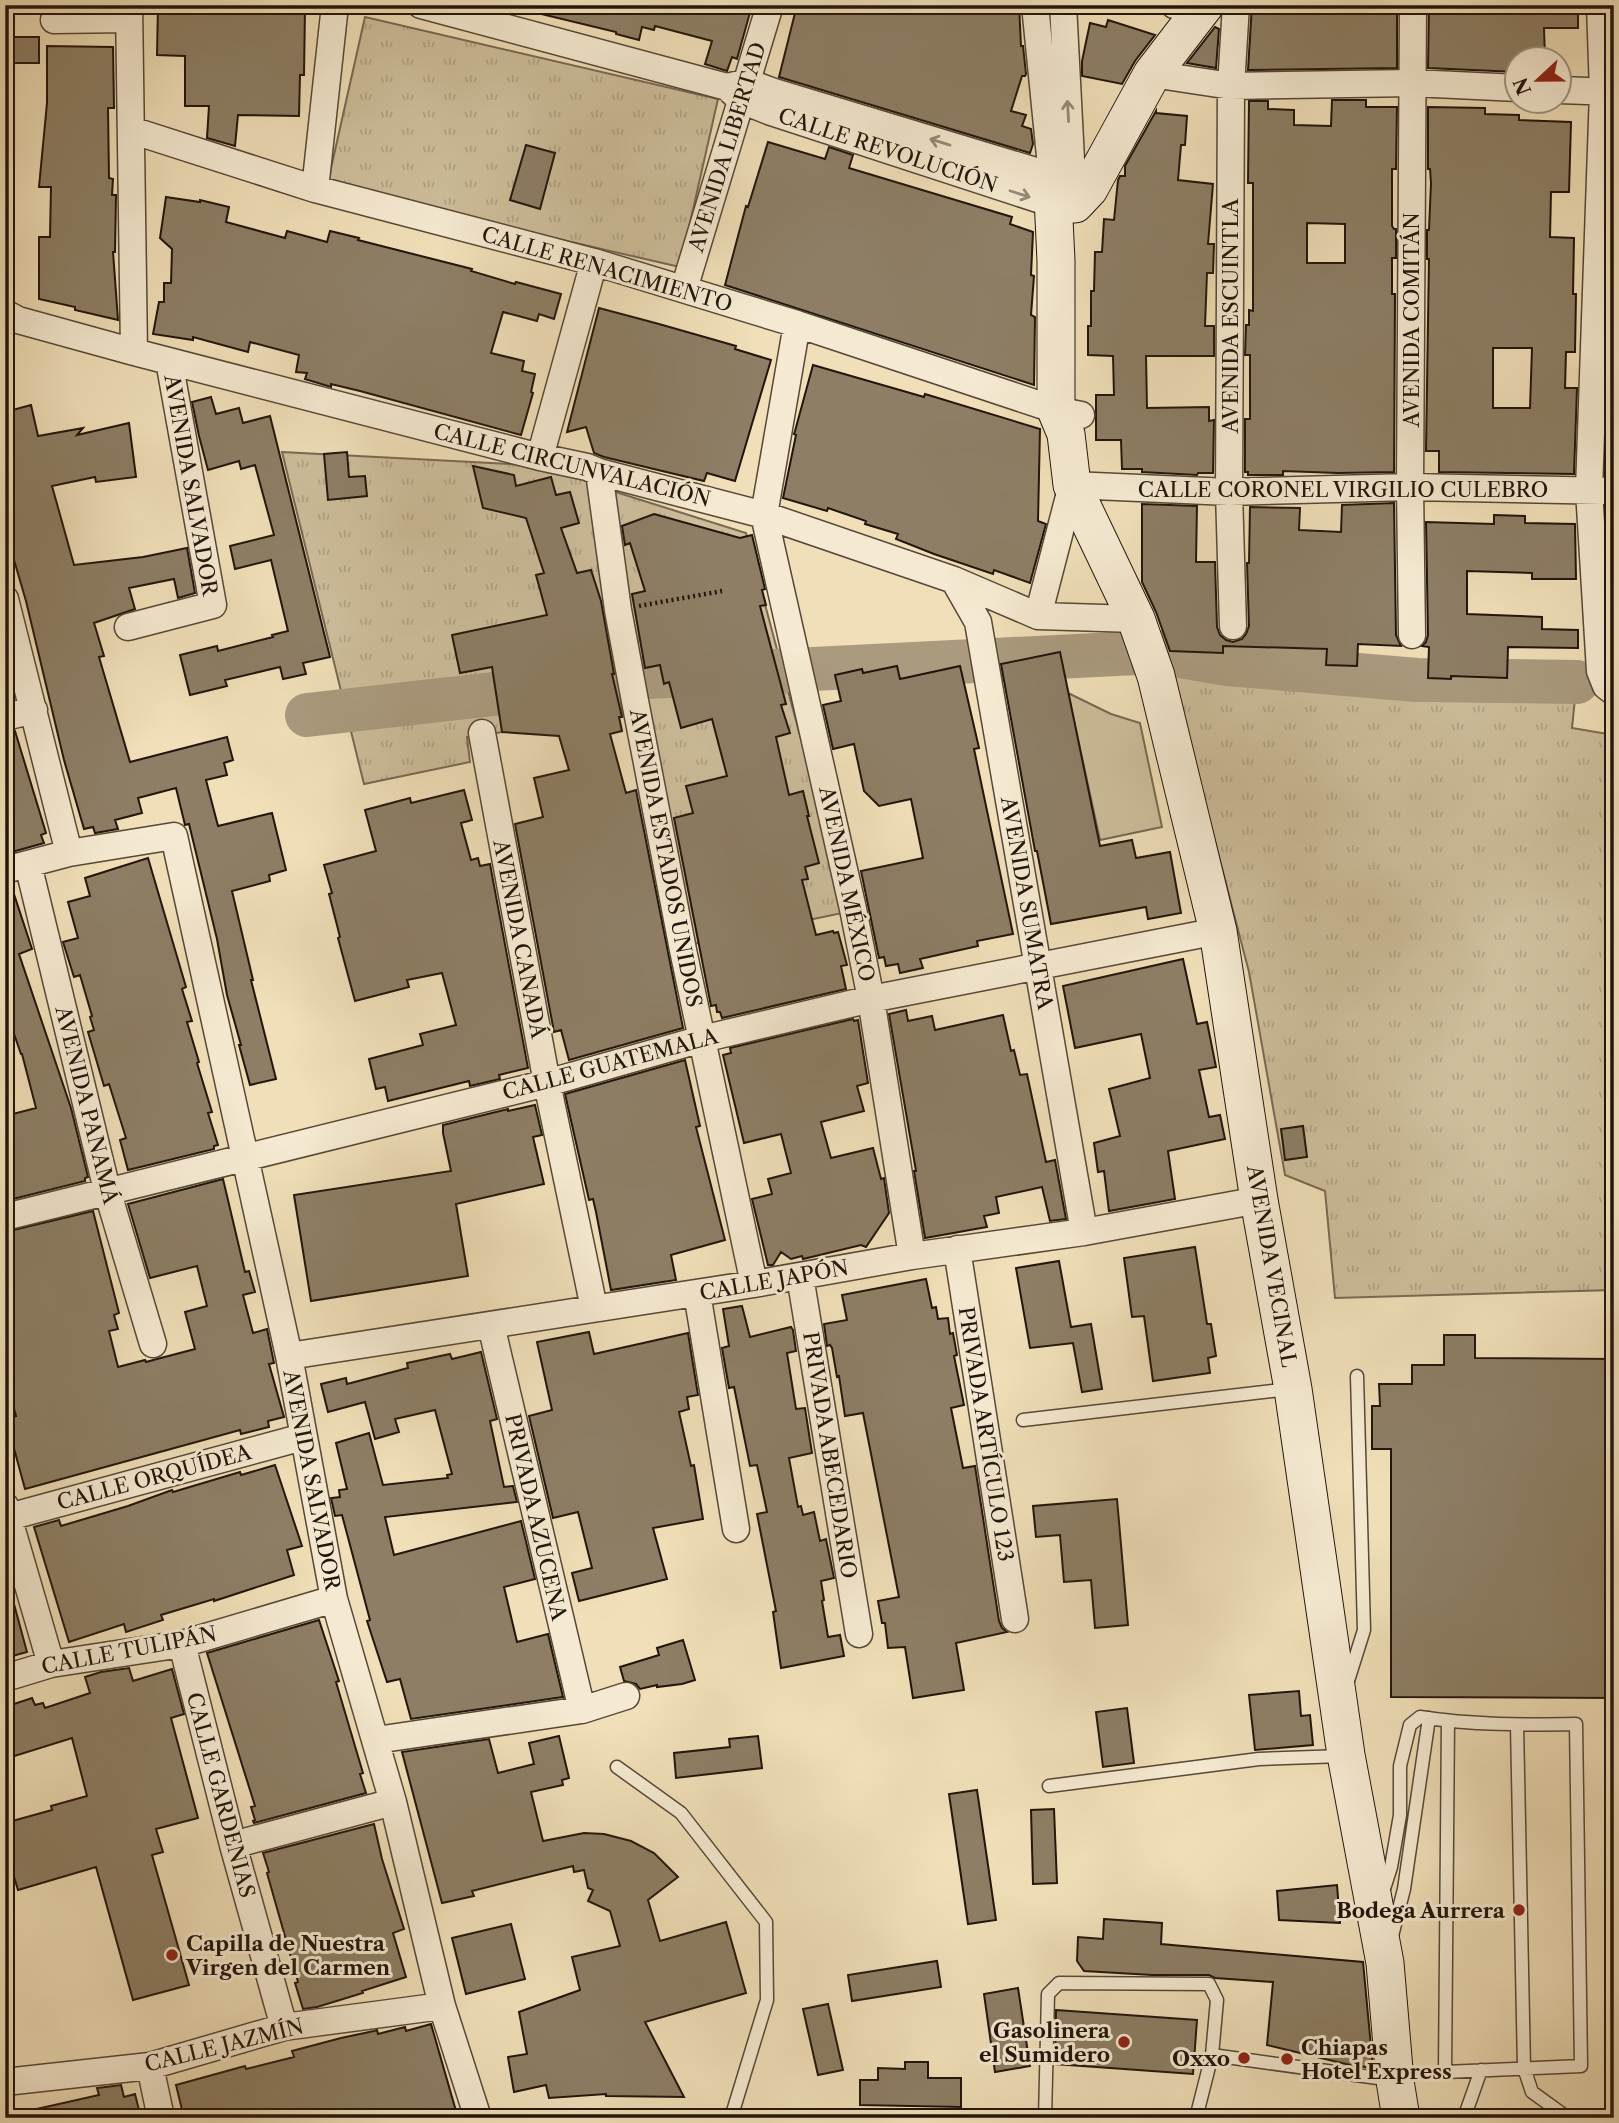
<svg xmlns="http://www.w3.org/2000/svg" width="1619" height="2123" viewBox="0 0 1619 2123" font-family="'Libre Caslon Text',serif">
<style>
.green{fill:#cdbd9b;stroke:#786954;stroke-width:2}
.park{fill:url(#park-tufts);stroke:#786954;stroke-width:2}
.lines{fill:none;stroke-linecap:round;stroke-linejoin:round}
.river{stroke:#aa9a7e;stroke-width:44}
.building{fill:#8d7e65;stroke:#22150c;stroke-width:2;fill-rule:evenodd}
.lane-casing{stroke:#564837;stroke-width:15}
.street-casing{stroke:#564837;stroke-width:29}
.secondary-casing{stroke:#22150c;stroke-width:39}
.path{stroke:#22150c;stroke-width:4.5;stroke-dasharray:2 3.5;stroke-linecap:butt}
.lane{stroke:#f5ead1;stroke-width:12}
.street{stroke:#f5ead1;stroke-width:26}
.secondary{stroke:#f5ead1;stroke-width:37}
.oneway{stroke:#968a78}
.poi-dot{fill:#8f2418;stroke:#f5ead1;stroke-width:2.5}
.labels{text-anchor:middle;dominant-baseline:central;stroke-width:6;stroke-linejoin:round;paint-order:stroke}
.street-label{font-size:21px;fill:#22150c;stroke:#f5ead1}
.poi-label{font-size:21px;font-weight:bold;fill:#22150c;stroke:#f5ead1;text-anchor:end}
</style>
<defs>
<pattern id="park-tufts" width="24" height="20" patternUnits="userSpaceOnUse" patternTransform="scale(1.75)"><rect width="24" height="20" fill="#cdbd9b"/><path d="M3 7l-1-3M5 7V3M7 7l1-3M15 17l-1-3M17 17v-4M19 17l1-3" fill="none" stroke="#b0a284"/></pattern>
</defs>
<rect width="100%" height="100%" fill="#f0dfb8"/>
<filter id="stains"><feTurbulence type="fractalNoise" baseFrequency=".00286" numOctaves="4"/><feColorMatrix values="0 0 0 0 .2 0 0 0 0 .09 0 0 0 0 .02 0 0 0 .5 -.17"/></filter>
<radialGradient id="worn" r=".72"><stop offset=".6" stop-color="#630" stop-opacity="0"/><stop offset="1" stop-color="#630" stop-opacity=".3"/></radialGradient>
<path class="green" d="M1068,693L1111,714L1140,723L1162,827L1100,840Z"/>
<path class="park" d="M365,17L718,99L680,267L327,186Z
M282,452L585,468L623,715L467,737L470,762L364,784Z
M606,489L746,533L847,912L684,946Z
M1170,668L1576,689L1572,728L1614,735V1290L1335,1298L1325,1191L1285,1175L1249,972Z"/>
<g class="lines">
<path class="river" d="M648,677L1158,652L1227,664L1417,680L1577,682
M307,715L628,679"/>
</g>
<path class="building" d="M158,5H269L305,9L304,75H300L299,116L238,115L235,146L207,138L209,106H185V56L157,55Z
M537,5H738L751,9L737,59L732,57L727,71L705,64L712,41L655,26L654,30L642,27L639,40L616,34V32L537,13Z
M797,5H1019L1021,46H1023L1026,74L1025,76H1022L1011,111L1026,115L1022,126L1031,129L1033,144L1030,153L779,77Z
M1252,5H1396L1397,8V68L1248,70Z
M1461,5H1578V28H1544L1545,58L1519,59L1517,72L1428,68L1429,7Z
M1108,20L1155,35L1135,61L1122,84L1082,76V61L1090,23L1106,27Z
M1215,27L1219,29L1216,68L1187,63Z
M12,37H39V63H13Z
M47,46L113,47L114,108H108L109,178L113,179L112,195H116L115,252H113L118,320L75,310V307L39,299V237H50L51,187H39L47,103Z
M1332,100H1366V107H1397L1396,169H1392V226L1394,229H1396V258H1392V294H1395L1394,472L1338,473L1283,471V475H1248V472H1245V419H1250V355H1245L1246,325H1249V310L1253,311V183H1248L1249,101H1268V109L1294,110V125L1331,126ZM1307,223L1345,224V263H1307Z
M1428,107L1485,108V114L1519,115V120L1571,122L1569,192H1551L1550,237L1574,238L1573,294H1576L1575,352H1566L1565,388H1577L1574,474L1439,472V451H1426L1429,259H1427V230H1429L1431,183L1430,169H1428ZM1493,348H1532L1530,408H1493Z
M1156,111V113L1187,116L1185,145H1181L1178,180L1213,184L1208,244H1214L1213,273H1207L1205,326H1214V356H1146L1147,408L1209,407V421L1214,420L1213,473H1198L1197,475L1142,472V469H1122L1121,440H1096V395H1114L1113,356L1088,355V326H1091V291H1094L1095,252H1102L1104,219L1114,220L1118,180L1120,176H1125V166Z
M768,142L825,159L829,147L853,155L849,168L1012,217L1010,224L1033,232L1031,275L1034,276L1031,315L1035,317L1034,385L725,285L746,206L748,207Z
M526,145L555,153L540,209L510,200Z
M166,197L200,202V200L229,207L226,222L285,238L287,231L327,242L330,231L359,238L358,240L472,269L471,271L515,284L516,282L561,294L554,319L539,314L537,321L503,312L491,353L524,361L522,371L535,374L531,392L533,393L521,435L360,391L331,384V387L305,379L307,373L296,372L299,355L250,342L248,352L193,337V340L153,334L159,302H164V283H171L172,249L160,238Z
M599,308L659,324L736,346L735,349L771,360L735,481L707,473L704,481L604,457L594,453L586,427L567,432Z
M813,365L924,397L925,394L1040,429L1038,521L1046,524L1030,583L994,570L993,574L934,554L896,539L898,534L865,524L866,521L828,508L827,511L783,498L796,435L794,434L795,431Z
M1608,389H1614V445H1606Z
M211,397L216,414L239,408L243,423L270,416L330,657L303,663L306,674L283,679L280,667L225,680L227,686L190,695L180,655L217,646L218,651L273,637L272,635L288,631L271,560L235,569L230,546L274,535L255,465L241,469L239,461L208,470L199,436L192,402Z
M31,405L38,436L83,428L77,435L129,423L136,477L96,482L95,477L52,486L74,565L143,557L187,548L195,593L178,598L174,579L129,588L135,609L94,623L104,656L99,657L130,762L227,737L233,760L224,763L227,775L206,780L218,826L272,813L286,870L269,875L270,881L232,891L253,980H251L276,1079L250,1085L239,1045H241L227,995L217,939L189,824L185,825L176,788L138,798L142,813L115,820L118,829L95,833L93,827L84,829L64,760L26,601L5,529V412Z
M347,452L349,477L365,476L367,496L328,500L324,454Z
M473,466L514,475L516,486L551,477L556,495L570,492L579,523L561,528L577,573L591,570L601,601L614,674H612L622,717H619L622,731L610,734L626,793L636,790L683,1028L569,1060L561,1030L554,1032L515,824L543,817L534,778L569,770L559,736L502,732L492,667L460,673L452,635L547,615L536,575L544,573L526,518L483,508Z
M1394,503L1396,635L1401,646L1358,644L1357,666L1326,665L1327,649L1223,646V653L1170,651L1156,612L1142,582V504L1197,506L1196,562H1215L1217,627L1220,635L1226,640L1233,642L1242,639L1246,634L1249,626L1247,563H1249L1250,507L1300,508L1299,530L1341,532L1342,505Z
M654,514L740,538L752,535L765,589L762,590L766,605L760,606L786,704L781,705L790,733L776,737L789,795L803,791L809,816H807L819,863L805,867L808,879L802,880L816,935L833,931L834,933L838,932L847,965L841,966L846,989L722,1018L720,1012H717L716,1005L711,1006L674,818L693,813L686,786L727,776L712,719L681,728L669,682L664,684L660,665L645,668L632,594L645,591L630,543L625,545L622,526Z
M1494,515L1525,516V523L1575,524L1576,579H1532V573L1467,571V614L1542,617V629L1578,630V648L1508,647L1507,678L1451,676V679L1428,678L1429,647L1422,646L1426,642L1428,635L1426,522L1494,524Z
M1060,652L1100,846L1132,840L1136,858L1170,852L1181,913L1148,919L1146,907L1051,924L1037,851H1035L1001,664Z
M897,666L900,679L960,666L979,748L974,749L1013,934L977,941L978,946L920,959L923,968L900,973L898,964L886,966L884,957L879,958L861,871L923,858L911,799L879,806L864,791L854,744L833,749L823,705L841,701L835,675L862,669L863,673Z
M15,731L46,833L41,835L44,843L5,854V732Z
M464,790L472,820L461,823L471,860L478,858L480,866L490,864L528,1068L499,1075L500,1079L470,1086L469,1081L388,1101L385,1087L376,1089L369,1059L423,1045L420,1034L456,1025L442,973L407,980L409,987L355,1001L338,938L340,937L329,894L332,893L324,865L376,851L365,810L410,798L411,803Z
M148,858L186,987L182,989L192,1021L187,1022L199,1062L197,1063L212,1112L208,1113L218,1145L214,1146V1149L128,1170L120,1140L126,1138L109,1084L104,1086L88,1032L94,1030L90,1017L92,1016L80,975L74,977L63,942L78,938L68,902L90,896L85,878Z
M5,885H11L32,949L19,954L71,1108L88,1177L85,1178V1181L5,1201V1116L36,1108L22,1054H21L14,1034L5,1037Z
M1183,959L1197,1024L1207,1022L1216,1067L1199,1070L1209,1117L1220,1115L1225,1139L1168,1151L1175,1199L1109,1211L1104,1171L1098,1172L1094,1143L1120,1136L1109,1089L1150,1078L1141,1034L1075,1048L1063,986Z
M906,1010L908,1021L932,1016L935,1030L1003,1015L1011,1051L1014,1050L1020,1075L1027,1074L1046,1162L1055,1160L1066,1219L1050,1221L1042,1187L996,1197L999,1213L984,1216L987,1227L925,1238L914,1171H916L889,1014Z
M853,1019L854,1021L858,1020L868,1083L857,1086L864,1111L821,1122L831,1158L873,1148L881,1179L884,1178L889,1213L866,1247L861,1245L803,1259L802,1256L791,1259L781,1252L773,1265H768L752,1199L772,1194L768,1179L791,1173L781,1134L744,1143L723,1055L731,1053L730,1048Z
M685,1060L700,1126L696,1127L725,1240L671,1255L676,1280L611,1290L596,1212L593,1199L589,1200L565,1094Z
M535,1105L542,1135L533,1137L544,1184L456,1204L468,1276L311,1301L294,1195L451,1171L443,1133V1125L508,1109V1111Z
M1303,1126L1307,1157L1285,1160L1281,1129Z
M223,1179L245,1272L249,1271L255,1292L243,1295L253,1333L267,1329L274,1363L269,1364L284,1417L268,1421L269,1427L241,1434L240,1430L25,1489L6,1419L16,1416L5,1374V1232L93,1211L119,1313L114,1315L118,1329L109,1331L118,1367L145,1360L146,1362L157,1359L195,1349L185,1312L207,1306L197,1266L150,1278L128,1204Z
M1195,1247L1207,1324H1211L1216,1356L1208,1358L1210,1373L1153,1381L1144,1316L1132,1317L1124,1258Z
M1059,1261L1071,1327L1091,1324L1102,1389L1082,1392L1073,1343L1030,1348L1016,1268Z
M926,1279L932,1308L936,1307L938,1319L948,1318L950,1334L953,1333L957,1355L954,1356L964,1405L951,1408L963,1468L975,1466L999,1621L1002,1628L1007,1632L956,1643L964,1690L913,1698L905,1647L888,1648L885,1623H882L878,1601L899,1597L863,1413L845,1416L839,1376L837,1377L832,1348L830,1345L827,1346L824,1324L847,1320L842,1295Z
M742,1306L750,1337L791,1327L793,1330L796,1351L787,1353L796,1409L805,1408L812,1453L789,1458L798,1507L801,1506L803,1515L814,1512L820,1541L826,1539L834,1578L821,1581L824,1600L822,1601L828,1637L840,1635L844,1656L781,1668L773,1612L776,1611L757,1514L767,1512L757,1465L750,1466L734,1387L729,1388L722,1348L729,1346L723,1309Z
M589,1332L594,1354L688,1333L698,1395L687,1397L689,1409L679,1412L691,1466L694,1465L703,1519L653,1528L667,1579L579,1601L572,1573L592,1568L578,1512L553,1518L529,1416L552,1410L537,1342Z
M1444,1335H1475V1358L1613,1359V1698L1391,1697V1449H1372V1406H1380L1379,1384H1412V1365H1444Z
M481,1352L497,1419L490,1421L504,1487L513,1486L517,1502L385,1517L394,1555L521,1521L535,1579L504,1587L517,1642L548,1634L563,1697L411,1719L400,1679L387,1682L367,1621L370,1620L342,1515L335,1516L331,1498L340,1497L339,1490L347,1489L336,1443L369,1433L383,1485L448,1478L447,1475L452,1474L435,1410L395,1419L399,1432L375,1439L365,1402L328,1412L321,1384L346,1378L347,1384L408,1368L407,1363L450,1354L452,1359Z
M275,1465L302,1546L287,1550L294,1575L214,1601V1599L161,1615L163,1620L126,1632L124,1624L69,1642L34,1527L59,1520L61,1526L128,1506L172,1490L173,1492L240,1472L241,1475Z
M1117,1499L1128,1625L1095,1628L1091,1580L1064,1582L1060,1535L1036,1537L1033,1506Z
M11,1593L27,1652L5,1658V1594Z
M319,1620L339,1681L336,1682L363,1773L360,1774L366,1793L254,1823L253,1821L255,1820L251,1807L255,1806L207,1653Z
M683,1640L695,1680L682,1684L657,1687V1685L640,1689L636,1684L624,1681L620,1667L659,1655L657,1648Z
M129,1668L133,1681L172,1669L184,1714L171,1718L198,1818L156,1829L163,1852L152,1855L189,1985L133,2000L96,1867L18,1890L8,1857L5,1858V1823L52,1810L51,1806L87,1796L72,1738L5,1759V1707L32,1698L35,1705L43,1703L45,1708L90,1693L85,1677L101,1672Z
M1299,1691L1301,1716L1310,1715L1313,1745L1255,1750L1249,1695Z
M1127,1708L1134,1763L1103,1767L1096,1712Z
M559,1736L569,1778L562,1780L563,1785L531,1792L543,1841L584,1833L604,1834L631,1841L654,1853L678,1877L648,1900L660,1941L726,1922L746,1993L645,2022L684,2097L606,2096V2094L549,2098L546,2085L514,2092L508,2057L527,2054L519,2012L580,1990L572,1957L620,1946L610,1911L588,1901L593,1890L588,1888L584,1870L574,1872L573,1866L472,1891L474,1896L442,1903L402,1752L489,1739L498,1773L534,1764L529,1743Z
M758,1736L762,1768L676,1778L674,1753L730,1747L729,1739Z
M977,1790L996,1920L968,1924L949,1794Z
M1054,1809L1057,1883L1033,1884L1031,1810Z
M374,1824L382,1859L404,1929L393,1933L406,1977L362,1991L363,1993L317,2007L303,2009L295,1983L298,1982L267,1873L269,1872L263,1853Z
M1337,1885L1340,1923L1279,1920L1277,1891Z
M1104,1919L1162,1923L1161,1944L1363,1962L1373,2068L1350,2065L1267,2045L1273,1982L1215,1978L1209,1975H1152L1084,1971L1077,1961L1078,1937L1103,1939Z
M511,1924L525,1979L466,1994L452,1938Z
M937,1961L941,1987L852,2001L848,1975Z
M1018,1988L1030,2066L995,2072L984,1994Z
M828,2004L843,2070L818,2075L803,2009Z
M1056,2010L1197,2020L1193,2074L1055,2064Z
M431,2024L458,2118H184L176,2085L245,2066L246,2069L294,2057L292,2051L341,2038L374,2031L377,2030L378,2034L405,2027L406,2031Z
M905,2062H928V2078H961V2107L860,2105V2080H878V2068L905,2069Z
M121,2085L124,2097L135,2094L141,2118H33L32,2110L99,2095L97,2088Z"/>
<g class="lines">
<g class="lane-casing">
<path id="lane" d="M1023,1420L1289,1389
M1347,1684L1364,1630L1357,1376
M1517,1725L1524,2068L1532,2092L1568,2118
M617,1767L681,1813L766,1922L767,2000L731,2118
M1049,1786L1259,1759L1343,1756
M1383,1892L1391,1867L1400,1815V1766L1410,1725L1420,1717C1472,1725 1524,1725 1576,1724L1581,2066L1445,2072L1448,1721
M1392,1936L1404,1889L1429,1718
M1045,2118L1048,1994L1059,1983L1209,1984L1217,2000L1212,2055L1392,2080
M1196,2118L1212,2055
M1464,2118L1481,2070"/>
</g>
<g class="street-casing">
<path id="street" d="M129,5L134,352
M421,5L727,87L747,82L774,92L1052,176L1035,5
M1063,5L1072,179
M1174,5L1201,10
M1600,5L1603,92L1589,490L1600,671L1606,686L1614,692
M54,20L129,19
M1152,74L1231,86L1413,83L1518,88
M727,87L741,100L771,112L1053,204
M1560,90L1614,92
M131,130L315,189L594,262L797,324L1056,410L1081,415
M315,189L335,5
M684,289L770,5
M5,313L18,320L134,352L540,457L587,467L599,472L764,515L954,580L1038,616L1136,619
M797,324L764,515L853,909L871,999L912,1256
M540,457L594,262
M599,472L618,610L635,701L683,950L754,1284
M954,580L978,622L1084,1232
M5,599L69,853
M1038,616L1072,485L1229,492L1410,487L1614,491
M1233,626L1229,492L1231,86L1236,5
M128,627L213,605L169,361
M1412,635L1410,487L1413,5
M5,717L34,710
M482,733L547,1083L594,1308
M28,864L107,1190L153,1344
M5,870L69,853L174,836L289,1356L334,1599L393,1802L442,2006L478,2118
M5,1217L547,1083L702,1039L871,999L1218,931
M957,1249L1015,1619
M800,1276L859,1634
M697,1293L736,1529
M491,1325L582,1710
M289,1356L754,1284L912,1256L1084,1232L1259,1200
M5,1506L51,1664
M5,1518L303,1437
M182,1644L233,1845L284,2027
M5,1678L51,1664L182,1644L334,1599
M376,1740L582,1710L626,1696
M233,1845L393,1802
M150,2066L161,2118
M5,2082L150,2066L284,2027L442,2006"/>
</g>
<g class="secondary-casing">
<path id="secondary" d="M1089,189L1072,179L1052,176L1056,261V410L1066,434L1072,485L1136,619L1156,676L1218,931L1259,1200L1293,1389L1346,1755L1385,1963L1395,2081L1401,2118
M1072,204H1075L1089,189L1152,74L1205,5"/>
</g>
<path class="path" d="M639,606L722,591"/>
<use href="#lane" class="lane"/>
<use href="#street" class="street"/>
<use href="#secondary" class="secondary"/>
</g>
<defs><path id="oneway-shaft" d="M-6 0H5M1.5-3L5.5 0L1.5 3" fill="none" stroke-width="1.6" stroke-linecap="round" stroke-linejoin="round" transform="scale(1.75)"/></defs>
<g class="oneway">
<use href="#oneway-shaft" transform="translate(1068 111) rotate(-93)"/>
<use href="#oneway-shaft" transform="translate(940 142) rotate(-163)"/>
<use href="#oneway-shaft" transform="translate(1020 194) rotate(18)"/>
</g>
<g class="poi-dot">
<circle cx="1519" cy="1910" r="7"/>
<circle cx="172" cy="1955" r="7"/>
<circle cx="1124" cy="2042" r="7"/>
<circle cx="1244" cy="2058" r="7"/>
<circle cx="1287" cy="2059" r="7"/>
</g>
<g class="labels">
<g class="street-label">
<text transform="translate(727 147) rotate(-73)">AVENIDA LIBERTAD</text>
<text transform="translate(888 150) rotate(18)">CALLE REVOLUCIÓN</text>
<text transform="translate(607 269) rotate(16)">CALLE RENACIMIENTO</text>
<text transform="translate(1230 316) rotate(-90)">AVENIDA ESCUINTLA</text>
<text transform="translate(1411 320) rotate(-90)">AVENIDA COMITÁN</text>
<text transform="translate(572 465) rotate(14)">CALLE CIRCUNVALACIÓN</text>
<text transform="translate(191 485) rotate(80)">AVENIDA SALVADOR</text>
<text x="1343" y="489">CALLE CORONEL VIRGILIO CULEBRO</text>
<text transform="translate(666 858) rotate(79)">AVENIDA ESTADOS UNIDOS</text>
<text transform="translate(847 884) rotate(78)">AVENIDA MÉXICO</text>
<text transform="translate(1027 903) rotate(80)">AVENIDA SUMATRA</text>
<text transform="translate(520 939) rotate(79)">AVENIDA CANADÁ</text>
<text transform="translate(610 1064) rotate(-15)">CALLE GUATEMALA</text>
<text transform="translate(87 1105) rotate(76)">AVENIDA PANAMÁ</text>
<text transform="translate(1272 1266) rotate(80)">AVENIDA VECINAL</text>
<text transform="translate(774 1280) rotate(-10)">CALLE JAPÓN</text>
<text transform="translate(986 1434) rotate(81)">PRIVADA ARTÍCULO 123</text>
<text transform="translate(830 1455) rotate(81)">PRIVADA ABECEDARIO</text>
<text transform="translate(154 1477) rotate(-15)">CALLE ORQUÍDEA</text>
<text transform="translate(312 1480) rotate(79)">AVENIDA SALVADOR</text>
<text transform="translate(536 1517) rotate(77)">PRIVADA AZUCENA</text>
<text transform="translate(129 1650) rotate(-11)">CALLE TULIPÁN</text>
<text transform="translate(221 1795) rotate(75)">CALLE GARDENIAS</text>
<text transform="translate(224 2045) rotate(-14)">CALLE JAZMÍN</text>
</g>
<g class="poi-label">
<text x="1505" y="1910">Bodega Aurrera</text>
<text x="186" y="1943" text-anchor="start">Capilla de Nuestra<tspan x="186" dy="24">Virgen del Carmen</tspan></text>
<text x="1110" y="2030">Gasolinera<tspan x="1110" dy="24">el Sumidero</tspan></text>
<text x="1301" y="2047" text-anchor="start">Chiapas<tspan x="1301" dy="24">Hotel Express</tspan></text>
<text x="1230" y="2058">Oxxo</text>
</g>
</g>
<rect width="1619" height="2123" fill="none" stroke="#f0dfb8" stroke-width="28"/>
<rect x="7" y="7" width="1605" height="2109" fill="none" stroke="#22150c" stroke-width="3.5"/>
<rect x="14" y="14" width="1591" height="2095" fill="none" stroke="#22150c" stroke-width="2"/>
<g transform="translate(1538 80) rotate(248)"><circle r="33" fill="#f5ead1" stroke="#a19582" stroke-width="2"/>
<path d="M0-5L12 26L0 18L-12 26Z" fill="#8f2418"/>
<text y="-10" font-size="19" font-weight="bold" text-anchor="middle" fill="#22150c">N</text>
</g>
<rect width="100%" height="100%" filter="url(#stains)"/>
<rect width="100%" height="100%" fill="url(#worn)"/>
</svg>
